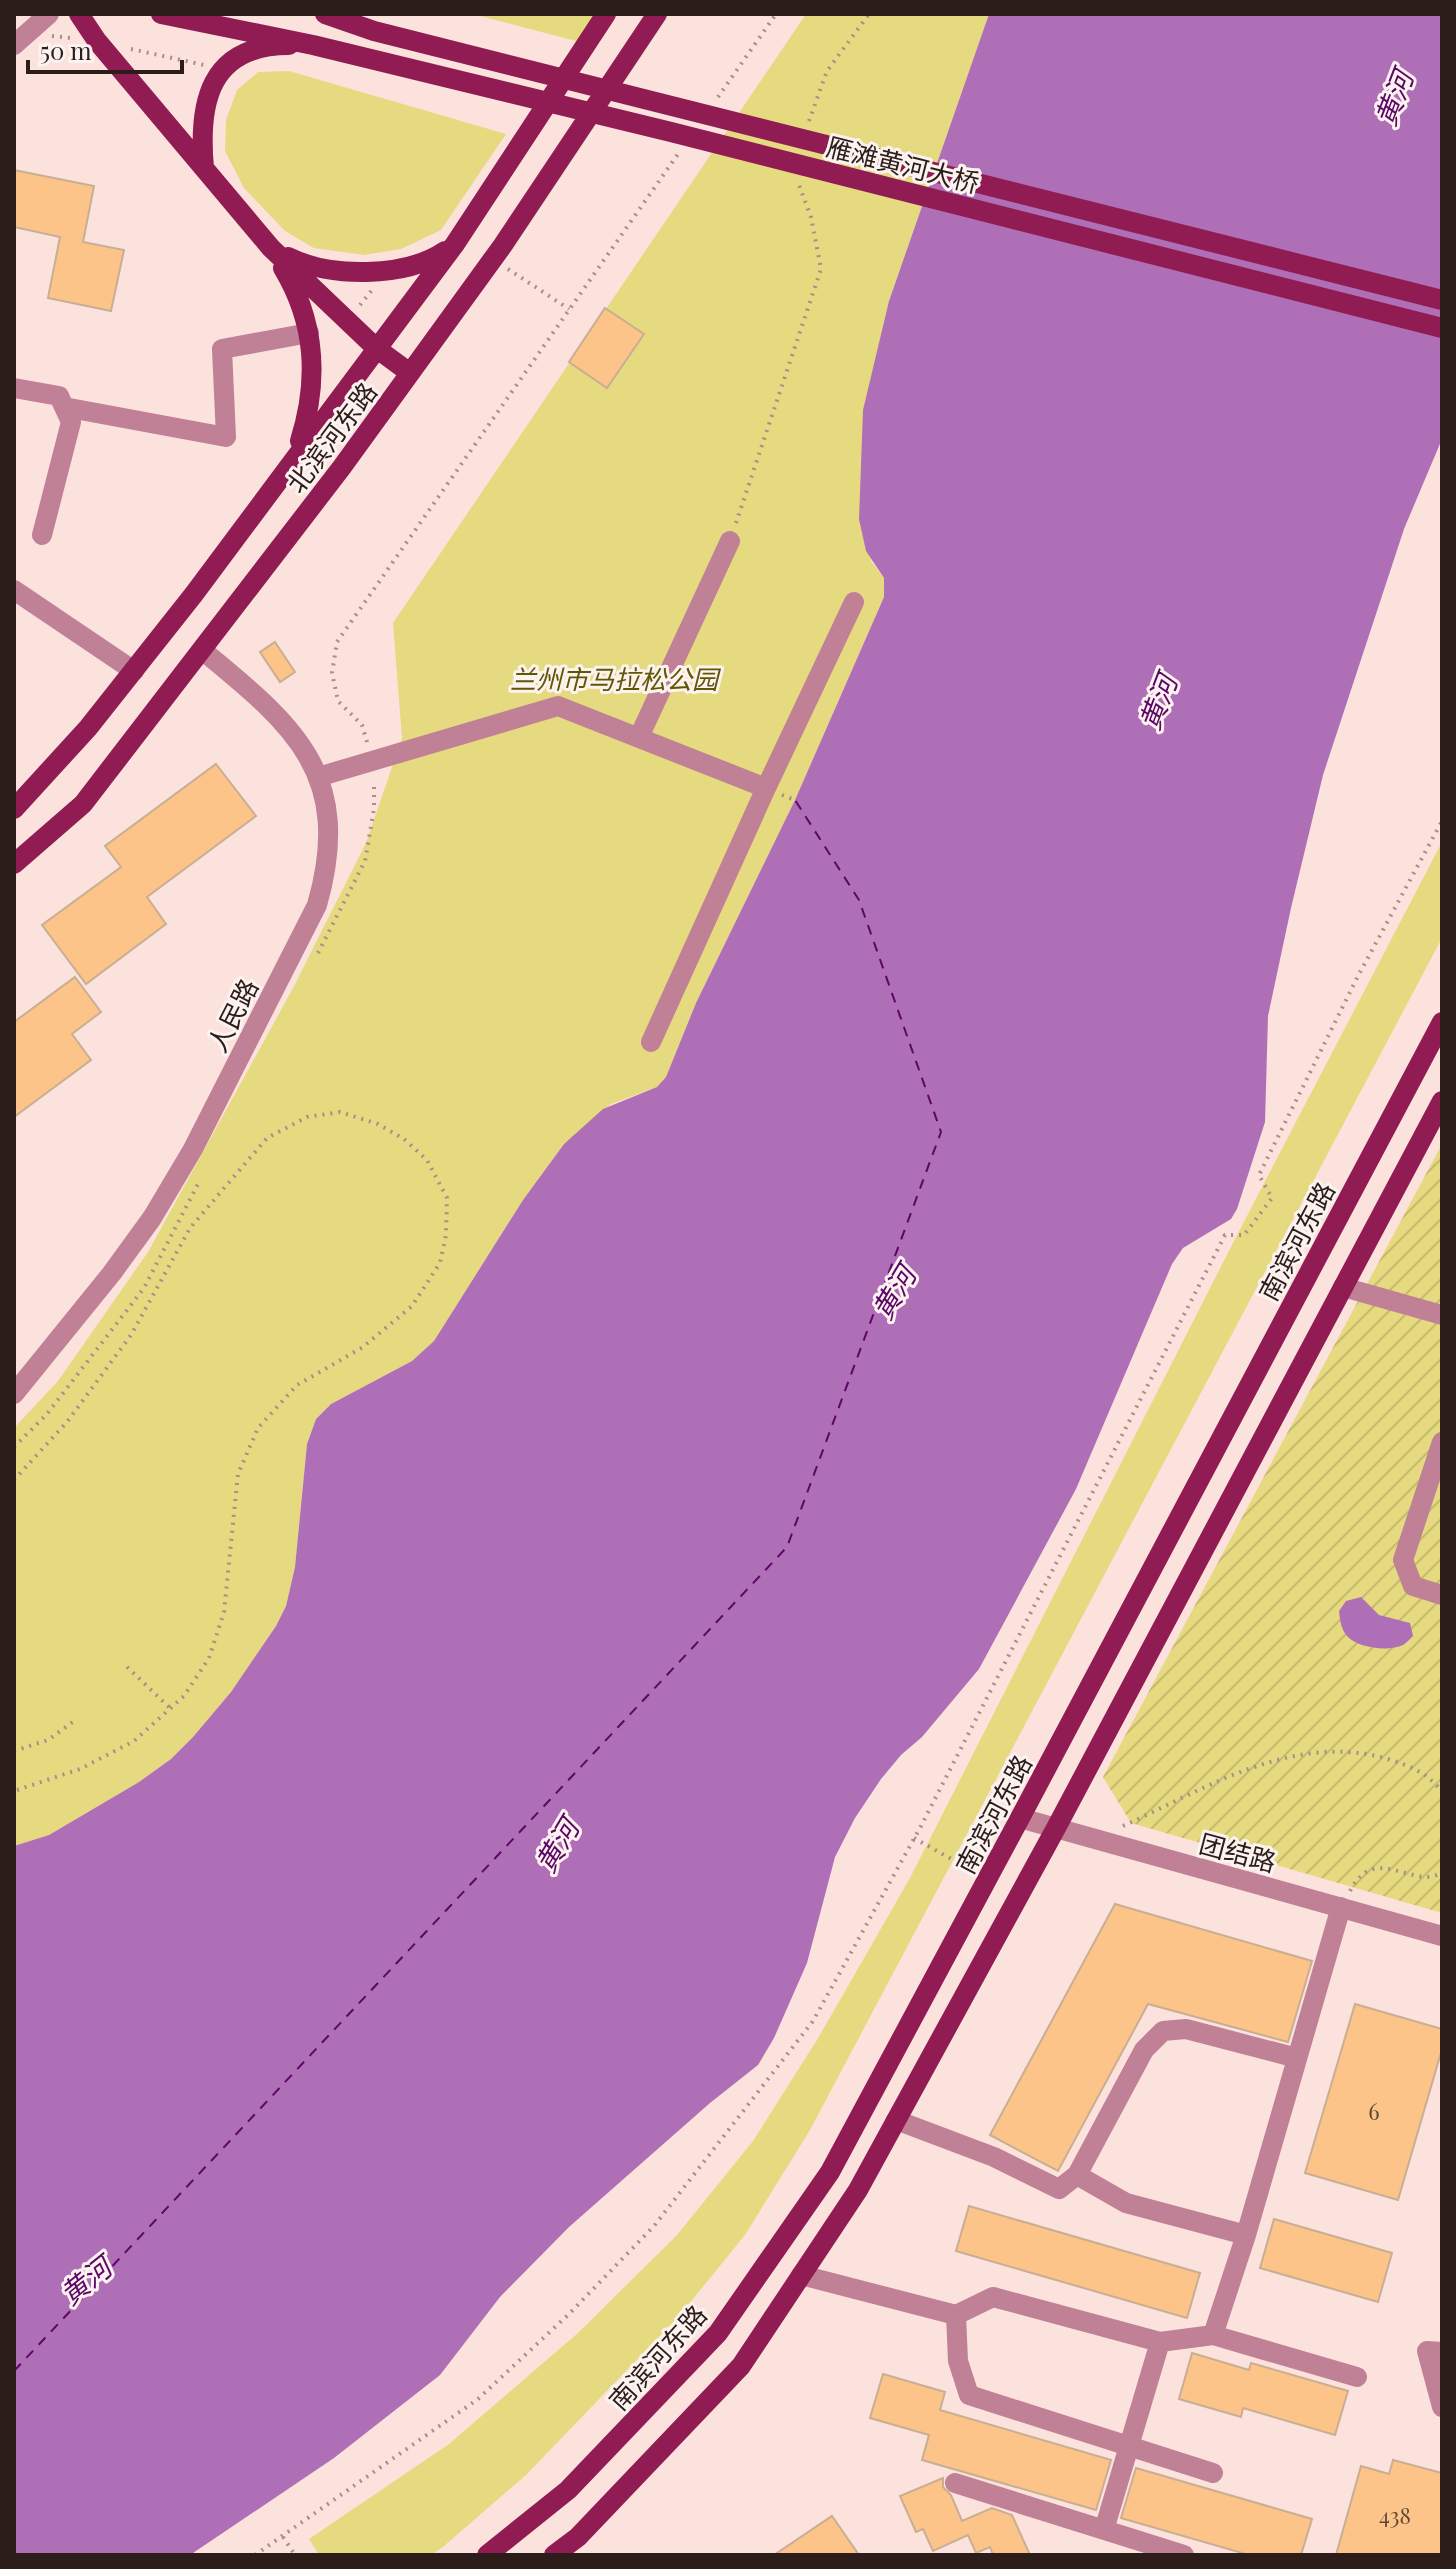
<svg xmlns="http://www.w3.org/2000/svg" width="1456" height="2569" viewBox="0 0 1456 2569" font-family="'Playfair Display','Noto Sans SC',serif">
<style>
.green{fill:#e5da7f}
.garden{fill:url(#garden-furrows)}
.water{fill:#af6fb7}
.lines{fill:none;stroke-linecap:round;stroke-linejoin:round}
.ferry{stroke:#5c0766;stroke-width:2;stroke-dasharray:10 8;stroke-linecap:butt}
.building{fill:#fcc488;stroke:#c9ae93;stroke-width:2}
.path{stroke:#a48f8b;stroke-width:4;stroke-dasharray:2 6;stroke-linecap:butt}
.minor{stroke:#c08096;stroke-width:20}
.major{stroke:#911c53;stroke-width:20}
.labels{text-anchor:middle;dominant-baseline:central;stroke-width:6;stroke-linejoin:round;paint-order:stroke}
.number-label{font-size:22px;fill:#604736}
.street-label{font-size:26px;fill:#2c1d1a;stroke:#fcf3f1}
.park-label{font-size:26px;font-style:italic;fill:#5f5703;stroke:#fcf3f1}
.water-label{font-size:28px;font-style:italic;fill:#5c0766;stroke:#fcf3f1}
</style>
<defs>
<pattern id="garden-furrows" width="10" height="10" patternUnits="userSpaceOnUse" patternTransform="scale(2)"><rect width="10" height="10" fill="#e5da7f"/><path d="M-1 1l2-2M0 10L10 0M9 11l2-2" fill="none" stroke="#c5bb6d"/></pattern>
</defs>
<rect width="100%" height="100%" fill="#fbe2dc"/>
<path class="green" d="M473,14H600L576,41Z
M806,14H989L889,301L871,561L884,578V597L795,800L696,1003L666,1077L657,1087L611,1104L564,1144L523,1200L434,1341L412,1361L331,1404L316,1419L307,1444L295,1567L286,1606L276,1626L231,1692L193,1737L171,1759L139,1782L49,1835L14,1846V1428L58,1381L148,1252L292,990L366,843L402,738L393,623Z
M289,71L506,134L441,230L401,249L364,255L314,248L285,231L244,188L225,151L226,120L237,90L258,72Z
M1442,842V938L810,2130L745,2235L679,2316L526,2475L444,2546L431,2555H319L309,2539L449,2444L578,2333L677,2235L753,2141L817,2040L910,1878L1235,1239Z"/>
<path class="garden" d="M1442,1144V1913L1131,1823L1103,1777Z"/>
<path class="water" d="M989,14H1442V439L1404,529L1323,775L1291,908L1268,1016L1265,1122L1237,1209L1231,1219L1183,1248L1172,1264L1076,1489L979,1669L922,1737L901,1755L881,1779L855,1818L835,1857L807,1963L774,2038L758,2065L710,2103L569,2227L500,2297L440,2375L334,2458L190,2555H14V1846L49,1835L139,1782L171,1759L193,1737L231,1692L276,1626L286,1606L295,1567L307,1444L316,1419L331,1404L412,1361L434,1341L523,1200L564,1144L603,1109L657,1087L666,1077L696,1003L795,800L884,597V578L866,551L859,519L863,410L889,301Z
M1361,1597L1379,1615L1410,1623L1413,1636C1411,1638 1405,1644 1403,1645C1389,1652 1357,1648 1347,1636C1341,1629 1340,1620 1339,1611L1346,1601Z"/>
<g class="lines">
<path class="ferry" d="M14,2371L787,1547L941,1132L859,900L795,800"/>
</g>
<path class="building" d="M14,170L94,186L83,242L124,250L111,311L48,298L60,237L14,227Z
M605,308L644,334L607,388L569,362Z
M275,642L295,672L280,682L260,652Z
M216,764L256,816L147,897L166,924L86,984L42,925L121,867L105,846Z
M75,977L101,1012L72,1034L91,1060L14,1117V1022Z
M1115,1904L1312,1961L1288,2042L1148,2004L1058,2171L990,2135Z
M1355,2004L1442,2029V2049L1398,2200L1305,2173Z
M969,2206L1200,2273L1187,2318L956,2251Z
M1274,2219L1392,2253L1378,2302L1260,2268Z
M1192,2353L1249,2370L1251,2363L1348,2391L1335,2435L1243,2408L1241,2417L1179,2399Z
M883,2374L945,2392L940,2410L1111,2460L1096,2510L922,2460L929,2435L870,2418Z
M1393,2460L1442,2473V2555H1336L1361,2466L1389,2474Z
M1136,2468L1312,2519L1301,2555H1249L1121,2518Z
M943,2478V2487L951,2495L962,2521L992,2508L1012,2515L1030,2555H993L990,2547L976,2553L968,2535L933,2551L923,2529L916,2532L900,2496Z
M832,2516L859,2555H774Z"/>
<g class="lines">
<path class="path" d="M52,36L71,38
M131,49L204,65
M718,97L776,14
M809,121L827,71L869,14
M508,269L569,309
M360,305L372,290
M736,523L821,269L811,217L799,185
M367,742L362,725L338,701L332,673L337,642L678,154
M782,795L795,800
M318,953L365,861L374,809V782
M14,1447L47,1414L144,1288L198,1184
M14,1480L67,1422L131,1335L190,1228L267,1138L307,1117L340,1112L378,1124L404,1139L427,1160L447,1198L446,1235L440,1263L412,1306L363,1347L297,1385L258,1428L238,1474L224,1612L209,1658L184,1696L134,1741L80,1769L14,1791
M127,1667L170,1708
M14,1751L48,1740L74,1721
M1123,1826C1207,1788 1296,1730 1391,1760C1411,1766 1430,1775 1442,1792
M914,1838L971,1870
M1350,1891C1375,1841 1415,1892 1442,1872
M283,2537L295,2555
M255,2555L478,2399L569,2314L654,2226L813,2021L921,1826L1225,1235H1244L1272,1198L1259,1175L1358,976L1442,821"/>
<path class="minor" d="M14,45L49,14
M14,388L59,396L71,422L42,535
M64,407L226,437L222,349L309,333
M14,590L134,671
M639,737L730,541
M318,777L558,706L766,788L651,1042
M766,788L854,602
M1343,1287L1442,1315
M14,1394L112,1273L152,1218L193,1149L317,905C354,775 295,726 202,650
M1442,1442L1403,1560L1413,1586L1442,1595
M1020,1818L1442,1936
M896,2120L994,2157L1059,2189L1077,2175L1144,2050L1163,2031L1186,2029L1297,2058
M1077,2175L1126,2203L1246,2235
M801,2275L956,2315L993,2297L1160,2342L1213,2335L1246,2235L1341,1907
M956,2315L958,2361L969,2395L1213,2473
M1213,2335L1357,2377
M1442,2352L1427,2351L1442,2407
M955,2483L1184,2555
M1104,2530L1160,2342"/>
<path class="major" d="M79,14L97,41L271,248L376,348L410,373
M161,14L313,45L671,132L1442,328
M325,14L374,31L1442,300
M204,168C198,103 209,45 289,45
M288,257C330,278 405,278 445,251
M283,268C316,323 319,380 300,441
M14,809L88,728L194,594L455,244L606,14
M14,864L83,804L342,467L503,245L657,14
M487,2555L568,2490L718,2333L830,2172L1020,1818L1442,1022
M554,2555L578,2537L741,2366L858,2190L1056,1828L1442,1101"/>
</g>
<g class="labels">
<g class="number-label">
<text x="1374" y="2111">6</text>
<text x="1395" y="2515">438</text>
</g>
<g class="street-label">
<text transform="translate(903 164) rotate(14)">雁滩黄河大桥</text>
<text transform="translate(331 437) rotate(-53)">北滨河东路</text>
<text transform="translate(232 1015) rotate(-63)">人民路</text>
<text transform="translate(1296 1241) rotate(-62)">南滨河东路</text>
<text transform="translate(993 1814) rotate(-62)">南滨河东路</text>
<text transform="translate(1238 1852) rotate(15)">团结路</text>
<text transform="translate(657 2357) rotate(-48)">南滨河东路</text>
</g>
<g class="park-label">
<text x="614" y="678">兰州市马拉松公园</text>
</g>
<g class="water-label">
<text transform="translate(1393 98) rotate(-69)">黄河</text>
<text transform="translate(1157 702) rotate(-69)">黄河</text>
<text transform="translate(893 1292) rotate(-59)">黄河</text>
<text transform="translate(556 1845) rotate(-59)">黄河</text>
<text transform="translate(85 2280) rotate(-39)">黄河</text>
</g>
</g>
<rect width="1456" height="2569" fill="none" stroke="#2c1d1a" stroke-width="32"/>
<path d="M28 60v12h154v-12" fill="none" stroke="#2c1d1a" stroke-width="4"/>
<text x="40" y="60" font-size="24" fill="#2c1d1a" stroke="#fcf3f1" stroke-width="6" paint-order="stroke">50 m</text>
</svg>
